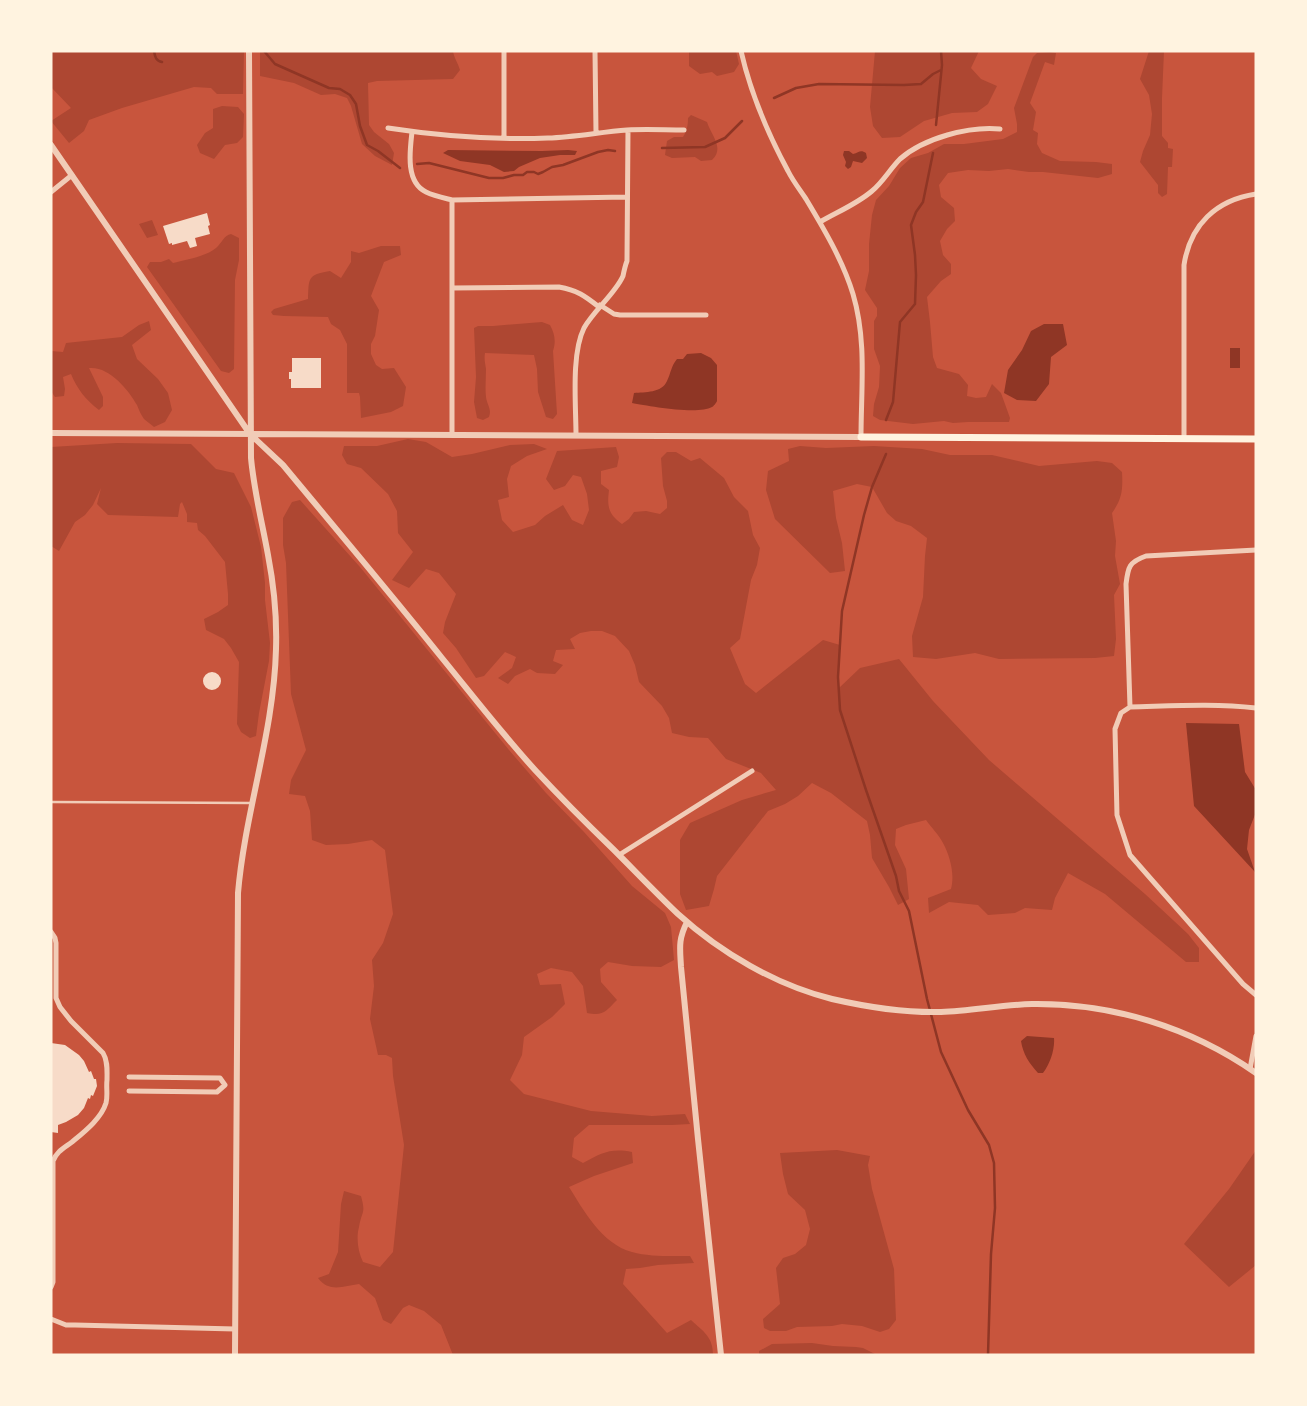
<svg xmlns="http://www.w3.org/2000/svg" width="1307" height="1406" viewBox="0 0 1307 1406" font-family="Roboto,sans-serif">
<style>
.green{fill:#ae4732}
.water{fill:#8f3625}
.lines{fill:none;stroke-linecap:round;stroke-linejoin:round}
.stream{stroke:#8f3625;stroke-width:2.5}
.building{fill:#f7dbc8}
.service{stroke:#f1ccb7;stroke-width:2.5}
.minor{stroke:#f1ccb7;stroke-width:5}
.tertiary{stroke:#f1ccb7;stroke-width:6}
.secondary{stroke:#fff3e0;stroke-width:7}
</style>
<rect width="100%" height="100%" fill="#c8553d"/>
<path class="green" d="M51,51H170L171,52L176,51H244L243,94H217L211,88L194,87L122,108L89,120L84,131L69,143L51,121L71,108L51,87Z
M260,51H453C454,58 458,63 460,70L453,79L377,81L368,83L369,125L374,132L389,144L394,153L392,165L375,156L362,144L351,106L347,98L335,94L321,95L294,83L260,76Z
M689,51H736L739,64L734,72L717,76L712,72L700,74L689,66Z
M875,51H979L971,68L981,79L997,86L988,104L977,112L952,113L924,121L900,137L882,138L873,126L870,107Z
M1149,51H1164L1162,98V136L1168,143V148L1173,149L1172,167H1168L1167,194L1162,197L1158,193V185L1140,162L1143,151L1150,135L1152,114L1149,95L1140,79Z
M1050,52L1056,53L1054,65L1045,62L1030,103L1036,112L1033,130L1038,133L1037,144L1042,153L1060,161L1096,162L1112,164V174L1098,178L1043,172H1029L1008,169L989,171L968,170L948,173L939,185L941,197L954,208L955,221L947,229L940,241L943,255L951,264V274L941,281L927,297L930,322L933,357L937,368L959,374L968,385L967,396L976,398L986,397L992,384L1001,393L1010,418L1009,422H968L953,423L944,421L913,424L880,420L873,416L874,404L879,387L880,366L874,349V321L877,316V308L865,290L869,271V244L872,215L876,200L889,186L900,168L911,158L928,153L944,144H964L1003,139L1017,132V124L1014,108L1033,57L1037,53Z
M222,106L238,107L244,114L243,137L237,143L225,145L214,159L200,153L197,145L205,133L213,128V109Z
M691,115L707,122C711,135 725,148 712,160L701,161L695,157L672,158L665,155L667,141L674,137H683C687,131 688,125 688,118Z
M152,220L158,235L147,238L139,224Z
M231,234L239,238V260L235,280L234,369L229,373L221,371L147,267L150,262H161L169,259L173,263C185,260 207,256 216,248C222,243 224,235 231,234Z
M381,246H400L401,255L384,262L371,296L379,310L375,336L371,344V354L376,365L382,369L394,368L406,387L403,406L391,412L361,418L360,397L359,393H347V344L340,330L331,324L328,317L284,316L273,315L271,312L274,309L308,299C309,278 307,275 330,271L341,278L351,262V251L359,253Z
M149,321L151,330L132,345L137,359L158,379L168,393L172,410L165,422L154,427C151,424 147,422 144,419C141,415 139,410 137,405C128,389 109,366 89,368L103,397V406L99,410C86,400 77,389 71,374L63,377L65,389L64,396L55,397L51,391V351L63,352L66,343L122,337L139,325Z
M542,322L550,325C555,334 556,342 553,351L557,414L553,419L546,417L538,392L537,369L534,355L485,353C484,359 485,362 486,369C486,378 485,388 486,397C487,405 492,409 489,417L483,420L477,418L474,402L476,377L474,328L478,326H493Z
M408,439L426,442L452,457L472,454L510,445L534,444L547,449L527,456L511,466L507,479L509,497L498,500L502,520L513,532L535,525L545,516L563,505L572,520L583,525L589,510L587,494L581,477L573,475L565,486L554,490L546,479L557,451L616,447L619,457L617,467L601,471V484L609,490C607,506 608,514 622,524L629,519L634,512L646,511L660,514L667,508V501L663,486L661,458L667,452H676L691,461L700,458L724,478L734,497L748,511L753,535L760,548L757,565L751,580L740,639L730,648L745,684L756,693L823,640L840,645L838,677L839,688L860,668L899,659L933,701L989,760L1145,894L1188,934L1199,948V962H1186L1105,894L1068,873L1055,898L1052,910L1025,908L1015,913L988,915L978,905L949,902L929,913L928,898L951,889C955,874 950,856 943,843C939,835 931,827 926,820L906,825L896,829L895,845L906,869L909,899L898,905L889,887L872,858L870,835L867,821L831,793L812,783L798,796L785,804L768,811L717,876L714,889L709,906L686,910L680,894V840L690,823L742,800L776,790L761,773L726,759L708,738L689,737L672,733L669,718L662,706L639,682L635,665L629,651L615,636L602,631H591L580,633L570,639L575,649L556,650L553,661L563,665L555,674L537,673L530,669L515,676L508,684L498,678L512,668L516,657L505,652L484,676L476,678L456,648L443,633L445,622L456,594L439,573L426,569L409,588L392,580L413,552L398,533L397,511L388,494L361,468L347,464L342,455L344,446H377Z
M117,443L191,444L216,469L234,473L251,507L261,547L265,583V600L270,643L269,661L259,713L256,736L250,738L241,732L237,724L239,662L231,648L224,639L206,630L204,619L218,612L228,605V594L225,562L205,536L198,530L197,523L187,522V514L182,502L180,504L178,517L108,515L97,504L101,488L93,505L85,515L75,522L59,551L51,546V505L52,501L51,492V447Z
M800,446L826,448L874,446L922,449L950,455H992L1039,466L1097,461L1112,463L1122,472C1123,490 1122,499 1112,513L1116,541L1115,556L1120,584L1114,595L1116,639L1114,656L1095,658L999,659L975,653L936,659L913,657L912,636L923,597L925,556L927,538L911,526L896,521L887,513L872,487L857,484L833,491L836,518L842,543L845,571L830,573L775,519L766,490L768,471L789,461L788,449Z
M300,500L360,567L509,750L546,793L584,832L632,886L665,913L671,927L674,960L661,967L632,966L608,962L600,969L601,982L617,1000C605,1012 604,1016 587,1013L583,986L572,972L551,968L537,974L540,985L561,984L565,1004L552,1017L524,1037L522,1055L510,1080L524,1094L591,1111L652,1116L685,1114L690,1124L672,1125H589L574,1138L572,1157L583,1163C602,1153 610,1148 632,1152L633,1163L594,1176L569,1187C584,1211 602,1244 632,1252C650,1257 671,1256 690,1256L694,1263L658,1265L640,1268L626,1269L623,1284L667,1333L691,1320C704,1332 713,1337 713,1355H453L441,1325L424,1311L409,1305L403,1308L391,1324L383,1320L375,1298L359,1284C344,1286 329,1293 318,1278L329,1274L338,1252L341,1204L344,1191L361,1196C366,1214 362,1210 359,1227C356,1238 358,1252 363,1262L380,1267L393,1252L404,1145L393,1076L392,1058L386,1055H378L370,1019L374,986L372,960L383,943L393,914L385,850L372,840L348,844L326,845L312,840L310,811L305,796L289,794L291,780L306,750L291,694L286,563L283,545V518L292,502Z
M837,1150L870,1156L868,1165L872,1189L894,1269L896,1320L889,1329L880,1332L862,1326L842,1324L832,1326L797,1327L786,1331H770L764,1328L763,1319L780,1304L776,1268L783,1258L795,1254L806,1245L810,1229L805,1210L788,1194L783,1174L780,1153Z
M1256,1150V1265L1229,1287L1184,1244L1229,1189Z
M812,1343L833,1346L856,1347L863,1348L877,1355H759V1351L772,1344Z"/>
<path class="water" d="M448,150L542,151L568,150L577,151L575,155H560L540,158L519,167L514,171L504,172L490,165L460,161L443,153Z
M844,151H849L853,154C859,153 860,149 866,153L867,158L862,163L853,161L851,167L848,169L845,166L846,162L843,155Z
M1044,324H1063L1067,345L1051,357L1049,384L1036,401L1017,400L1004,393L1008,370L1022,350L1031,331Z
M1230,348H1240V368H1230Z
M701,353L711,358L717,365V401C717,402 713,407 712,407C698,415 648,406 632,403L634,393C645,392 662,393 667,381C671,373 671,366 677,359H683L687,354Z
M1186,723L1239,724L1245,772L1256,790V812L1249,830L1247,849L1255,872L1194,806Z
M1027,1036L1054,1038C1055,1049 1050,1064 1043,1073H1038C1029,1063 1023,1054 1021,1041Z"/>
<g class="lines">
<path class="stream" d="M154,51C155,57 156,61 162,62
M264,51L275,64L329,88L340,89L350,95L356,104L360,126L367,145L378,151L400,168
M774,98L796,88L819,84L904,85L921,84L933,74L941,70
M936,125L942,65L941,51
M662,148L705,147L725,138L742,121
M417,164L429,163L489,178H503L514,175H523L527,172H534L538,174L543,172L552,167L563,165L598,152L608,150L615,151
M886,420L893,402L900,322L915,304L916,275L915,255L911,225L916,212L923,202L933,153
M886,454L872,487L864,515L842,611L838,677L840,710L866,790L896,876L899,891L909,911L927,999L941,1052L968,1110L989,1145L994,1163L995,1208L991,1254L988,1355"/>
</g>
<path class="building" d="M207,213L210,225L208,226L210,234L195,238L197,246L190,248L187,241L172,245V243L169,244L163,226Z
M292,358H321V388H291V379H289V372H292Z
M203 681a9 9 0 1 1 18 0a9 9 0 1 1-18 0Z
M51,1043L65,1045L79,1055L84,1061L89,1072L91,1071L94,1079H96L97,1086L93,1096L91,1095L90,1099L88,1098L84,1108L78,1115L66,1122L58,1125V1133L51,1132Z"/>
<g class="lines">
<path class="service" d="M51,802L252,803"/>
<path class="minor" d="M595,51L596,133
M741,51C751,95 767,132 788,171C793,181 800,190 806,199C824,229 843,261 853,294C867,341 861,389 861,437
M388,128C440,136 494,140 548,138C574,137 601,132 627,130C646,129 665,130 684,130
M412,132C410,150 405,182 426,192C434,196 444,198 452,200L627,197
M504,138V51
M51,192L72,175
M452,200V435
M820,222C837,212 857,204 872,191C883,182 890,169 900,159C924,138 969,126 1000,129
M452,288L559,287C577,290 585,296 599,307
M600,305L614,314L620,315H706
M576,435C576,405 571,354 584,328C594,310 615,294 623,276C624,271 625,266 627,261L628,130
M1184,439V265C1190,225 1216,200 1256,194
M1130,707L1121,713L1115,729L1117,815L1130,855L1243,984L1256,995
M1130,707L1126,584C1128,567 1129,562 1146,556L1256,550
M1130,707C1171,706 1214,703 1256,708
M619,855L752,771
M51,932L55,938L56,943V998L60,1007L71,1021L103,1053C108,1061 107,1071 107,1080C106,1087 108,1096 106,1103C101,1119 84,1132 72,1142C64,1148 57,1151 53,1161V1282L51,1287
M1250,1069L1256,1036
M129,1077L220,1078L225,1085L217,1092L129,1091
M51,1319L66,1325H75L235,1329"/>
<path class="tertiary" d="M51,145L250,434L283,465C336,529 390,593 442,658C473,696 503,735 536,771C561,798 587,824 613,849C635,871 656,893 678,914C721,953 776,985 832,999C867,1007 904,1013 941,1012C971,1011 1001,1005 1032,1004C1112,1003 1190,1027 1256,1073
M51,433L861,437
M687,922C678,940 680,948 681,967L698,1139L721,1355
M235,1355L238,893C245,811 274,732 276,649C277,618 274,586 268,555C262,522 254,491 251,458L249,51"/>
<path class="secondary" d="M861,437L1256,439"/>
</g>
<rect width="1307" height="1406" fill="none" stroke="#fff3e0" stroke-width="105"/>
</svg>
